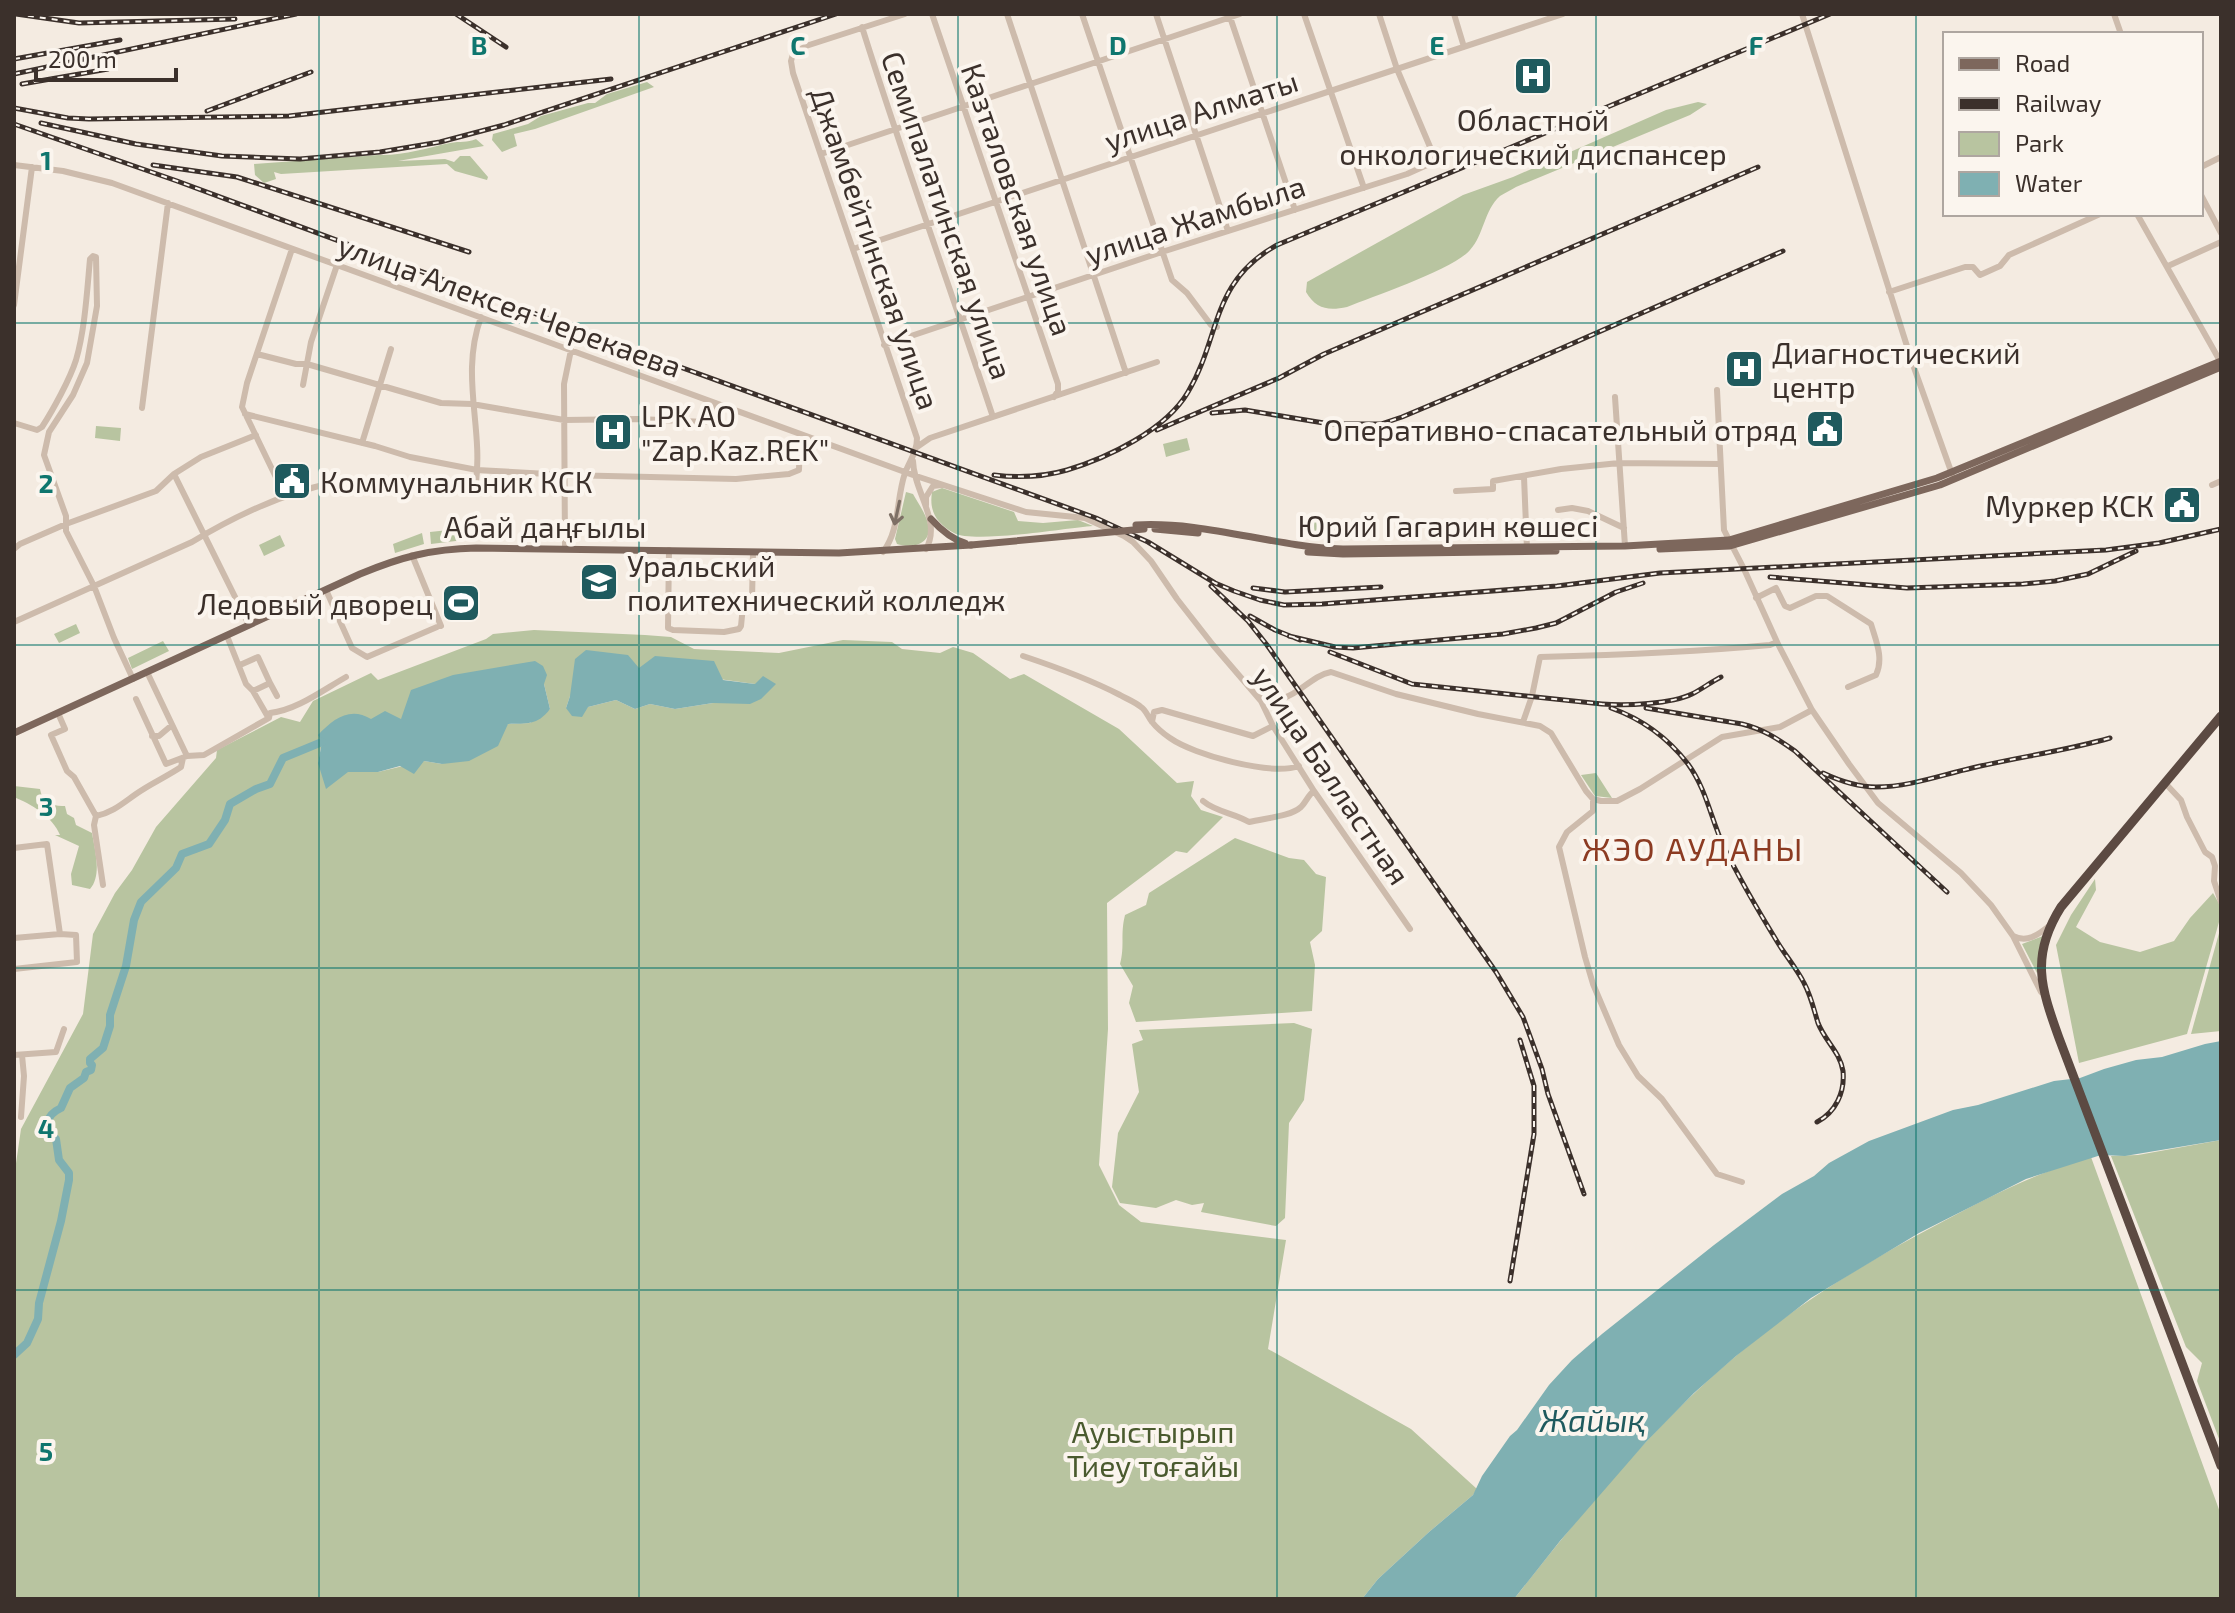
<svg xmlns="http://www.w3.org/2000/svg" width="2235" height="1613" viewBox="0 0 2235 1613" font-family="'Exo 2',sans-serif">
<style>
.green{fill:#b8c4a0;fill-rule:evenodd}
.water{fill:#7fb0b2}
.lines{fill:none;stroke-linecap:round;stroke-linejoin:round}
.river{stroke:#7fb0b2;stroke-width:8}
.minor{stroke:#cdbbac;stroke-width:6}
.major{stroke:#7d675c;stroke-width:7}
.highway{stroke:#5c4a42;stroke-width:9}
.rail-casing{stroke:#3b302b;stroke-width:5}
.rail{stroke:#fbf5ee;stroke-width:2;stroke-dasharray:6;stroke-linecap:butt}
.major-bridge{stroke:#7d675c;stroke-width:7}
.oneway{stroke:#7d6f65}
.grid{fill:none;stroke:#0f766e;stroke-width:2;stroke-opacity:0.55}
.labels{text-anchor:middle;dominant-baseline:central;stroke-width:8;stroke-linejoin:round;paint-order:stroke}
.street-label{font-size:30px;fill:#3b302b;stroke:#fbf5ee}
.poi-label{font-size:30px;fill:#3b302b;stroke:#fbf5ee;text-anchor:start}
.park-label{font-size:30px;fill:#4a5a2e;stroke:#fbf5ee}
.neighbourhood-label{font-size:32px;letter-spacing:2px;fill:#8c3b22;stroke:#fbf5ee}
.water-label{font-size:32px;font-style:italic;fill:#1f5a5e;stroke:#fbf5ee}
.grid-label{font-size:26px;text-anchor:middle;font-weight:bold;fill:#0f766e;stroke:#fbf5ee;stroke-width:8;stroke-linejoin:round;paint-order:stroke}
</style>
<rect width="100%" height="100%" fill="#f4ebe1"/>
<path class="green" d="M647,82L654,87L535,129L514,134L517,146L502,152L492,140L493,134L528,124L541,116L588,103H595L607,94Z
M1698,102L1707,104L1690,115L1516,187C1511,190 1505,193 1500,196C1484,210 1484,235 1470,250C1454,269 1374,296 1347,307C1328,311 1316,309 1306,292L1307,282L1463,195L1513,177L1666,110Z
M476,139L484,146L398,161L445,159L454,162L460,156H470L488,177L487,180L455,171L447,164L281,174L274,172L276,179L264,183L255,175L254,164L378,155C403,156 426,148 450,143C460,141 467,143 476,139Z
M96,426L121,428L120,441L95,438Z
M1187,438L1190,450L1166,457L1163,444Z
M942,488L1014,512L1018,521L1043,523L1078,520L1093,526C1065,528 974,544 954,533C936,523 929,511 932,492Z
M906,492L913,494C918,503 926,514 928,524C933,544 912,549 897,544L895,539Z
M1311,518L1353,521L1354,538L1309,535Z
M458,529L472,531V539L431,544L430,532Z
M422,533L424,544L395,553L393,544Z
M280,535L285,546L264,556L259,545Z
M76,624L80,633L59,643L54,634Z
M534,630L645,635L671,637L694,649L779,653L843,640L892,642L902,649L940,653L953,647L973,653L1010,679L1024,674L1119,729L1177,783L1194,781L1191,796L1201,810L1223,817L1187,853L1176,851L1107,903L1108,1029L1099,1165L1119,1205L1141,1222L1286,1240L1268,1349L1411,1429L1477,1489L1473,1495L1429,1532L1378,1579L1362,1599H14V1177L21,1129L83,1014L93,934L115,893L132,870L156,827L216,758L217,750L281,717L300,722L313,701L371,673L378,680L486,639L493,634ZM639,668L755,684L750,703H713L675,709L650,704L635,709L616,700L588,707L566,708L570,696ZM544,684L550,709L530,723L508,724L442,764L424,761L378,772H348L318,763L322,742L371,719H401Z
M163,641L169,651L132,669L128,658Z
M1596,773L1612,798L1595,796L1581,775Z
M14,786L40,789C42,802 53,807 65,806L67,814L74,818L76,825L92,833C95,850 102,876 90,889L72,885L71,874L79,846L55,835H60C53,817 31,804 14,797Z
M1235,838L1289,858L1304,860L1316,874L1326,877L1322,931L1310,942L1315,965L1312,1011L1136,1022L1129,1003L1133,986L1120,964C1125,945 1120,935 1125,915L1146,905L1149,893Z
M2095,879L2096,890L2076,927L2100,942L2140,952L2174,941L2190,918L2213,893L2221,907V915L2187,1034L2079,1063L2056,945L2071,915Z
M2221,926V1031L2191,1034Z
M2043,936L2037,973L2022,944Z
M1294,1023L1312,1029L1304,1100L1289,1123L1285,1218L1276,1226L1201,1212L1204,1203L1192,1205L1176,1200L1156,1208L1120,1203L1112,1187L1118,1133L1139,1092L1132,1044L1143,1040L1139,1030Z
M2221,1140V1444L2197,1381L2202,1363L2186,1347L2111,1156L2138,1155Z
M2091,1157L2221,1515V1599H1514C1590,1502 1669,1406 1767,1331C1821,1289 1881,1254 1942,1222C1990,1196 2038,1172 2091,1157Z"/>
<path class="water" d="M586,650L628,655L639,668L655,656L714,661L723,680L755,684L763,676L776,684L761,699L750,704L713,703L675,709L650,704L635,709L616,700L588,707L582,717L572,716L566,708L570,696L575,659Z
M535,661L543,666L547,675L544,684L550,709C537,726 527,723 508,724L498,746L469,761L442,764L424,761L414,774L400,766L378,772H348L326,789L318,763L322,742L318,735C333,719 350,706 371,719L385,711L401,719L411,690L453,675Z
M2221,1041V1140L2125,1156L2101,1155L2026,1179L1919,1233L1811,1298L1736,1356L1694,1393L1646,1442L1560,1541L1514,1599H1362L1378,1579L1429,1532L1473,1495L1482,1476L1510,1436L1517,1430L1549,1385L1572,1360L1602,1334L1714,1245L1782,1194L1814,1176L1829,1163L1869,1141L1953,1110L1978,1105L2054,1081L2080,1078L2104,1069L2136,1060L2162,1057L2205,1044Z"/>
<g class="lines">
<path class="river" d="M14,1355L27,1343L38,1319L39,1303L61,1221L69,1180V1173L59,1160L56,1139C41,1130 46,1115 61,1108L70,1088L84,1078L86,1072L91,1070L92,1065L90,1063V1059L103,1048L110,1026V1015L126,966L134,920L141,902L176,868L182,854L209,844L225,820L230,804L256,789L270,784L283,758L322,742"/>
<path class="minor" d="M932,14L1058,384V391L1054,397
M1007,14L1126,373
M1082,14L1172,280L1187,293L1211,325L1217,327
M1156,14L1228,231
M1229,14L1295,210
M1304,14L1364,188
M1454,14L1464,47
M1802,14L1912,362L1952,474
M2114,14L2121,34
M862,27C903,158 950,287 993,417
M821,154L1240,14
M14,165L63,171L112,183L913,475L1026,512L1085,518L1124,536L1133,542L1151,561L1177,599L1213,645L1261,701L1273,726L1314,791L1410,929
M2201,167L2221,157
M2201,195L2221,233
M2137,214L2220,361
M853,249L1563,14
M2168,266L2221,242
M1889,292L1965,267H1973L1980,275L2000,266L2009,255L2100,214
M14,305L32,167
M884,345L1162,252L1407,174L1427,165L1433,154L1397,69L1379,14
M257,354L296,364H307L441,403L472,404L564,420L638,419L705,422L711,418L715,403
M303,385L311,342L337,265
M1717,390L1724,530L1744,569L1777,642L1812,710L1849,764L1878,803L1961,873L1991,905L2013,936L2041,992
M1615,397L1625,546
M142,408L168,203
M245,414L375,446L410,457L477,470L565,475L736,479L789,474L799,470L800,435
M14,423L37,430L42,427C53,410 70,379 76,360C85,329 87,291 90,259L93,256L96,257L97,306L87,363L73,395L49,432L44,455L66,516V531L94,586L114,638L133,679
M362,443L391,349
M917,447L930,438L1157,362
M913,461C914,493 942,521 926,549
M174,474L249,625
M1524,477L1527,549
M476,482C483,426 460,375 481,317
M2212,485L2221,481
M1456,491L1493,489V481L1561,469L1619,463L1720,464
M285,496L242,407L247,383L292,249
M926,505V497L933,486L941,485
M1558,510L1572,508L1588,511L1624,528
M14,549L20,544L66,524L156,491L174,474L201,457L256,435
M565,549L564,384L571,350
M669,550L668,628L673,630L724,632L739,629L741,626L743,606L749,605L752,601L753,552
M883,552C900,530 896,499 905,473C910,460 917,452 917,438L793,73L791,61L793,54L806,46L905,14
M412,555L441,626
M326,590L352,648L367,657L437,627
M1756,598L1776,588L1785,606L1790,608L1816,596H1827L1871,624C1876,641 1884,658 1876,675L1848,687
M14,622L192,542C235,516 282,494 331,483
M227,636L246,684L253,691L268,717
M1023,656C1056,667 1089,679 1120,695C1127,699 1135,702 1141,707C1146,710 1148,717 1152,722C1156,727 1164,734 1170,738C1194,755 1271,776 1299,766
M240,665L258,657L270,683
M147,672L187,756
M253,691L270,683L277,696
M1257,694C1291,712 1304,677 1331,672L1396,694L1478,714L1540,726L1551,733L1586,791L1593,799L1601,801H1617L1640,789L1722,737L1780,727L1812,710
M136,699L166,764L187,756L204,755L269,718L270,713C297,710 323,690 346,677
M58,713L65,729L51,735L67,771L74,777L96,816L94,825L103,885
M1152,722L1154,712L1162,710L1253,736L1273,726
M1523,722L1532,696L1540,657C1617,655 1693,652 1770,645L1777,642
M152,736H159L172,725
M2165,783L2181,800L2187,817L2205,852L2212,857L2215,866L2214,881L2221,902
M1593,799V811L1567,832L1559,847L1585,957L1593,984L1619,1045L1638,1076L1662,1099L1717,1174L1742,1182
M1203,801C1216,812 1234,813 1249,822C1264,818 1290,817 1301,807C1307,801 1308,795 1314,791
M96,816C112,813 123,803 136,794C150,784 166,777 181,767L183,758
M14,848L47,844L60,934
M2013,936C2027,943 2038,935 2049,926
M14,938L60,934L76,935L77,962L14,969
M14,1055L56,1052L64,1029
M21,1117L24,1076L22,1055"/>
<path class="major" d="M931,519C941,530 951,539 965,543
M1136,525C1206,521 1273,547 1343,549L1625,546L1729,540L1937,478L2221,361
M1155,529L1198,533
M1660,549L1730,546L1940,485L2221,367
M1308,552L1343,554L1556,551
M14,733L360,574C401,557 431,549 476,548L839,553L971,545"/>
<path class="highway" d="M2221,716L2061,907C2030,956 2041,988 2059,1038L2221,1466"/>
<g class="rail-casing">
<path id="rail" d="M16,14L79,23L235,19
M456,14L506,47
M14,59L120,40
M14,74L296,14
M22,84L108,69
M14,108L68,118L89,119L289,116L611,79
M207,111L311,72
M41,123L136,144L222,156L300,159L380,152L440,142L504,125L836,14
M14,124L177,181L636,351L1096,518L1148,542L1215,583L1234,591L1260,600L1284,605L1322,604L1557,586L1660,573L2106,550L2159,543L2221,529
M153,165L237,177L469,252
M1212,413L1245,410L1330,424H1381L1402,417L1471,388L1783,251
M1157,430L1279,378L1324,354L1758,167
M994,475C1018,478 1043,477 1067,470C1107,458 1166,430 1188,392C1221,337 1210,282 1277,245L1830,14
M1770,577L1907,588L2023,584L2055,581L2088,574L2136,551
M1211,586L1248,621L1267,645L1496,972L1523,1017L1542,1069L1548,1094L1584,1194
M1253,588L1285,592L1381,587
M1250,616L1275,630L1300,640
M1289,636L1335,647L1353,648L1503,634L1536,628L1556,623L1616,592L1643,583
M1330,652L1412,684L1602,704C1626,706 1671,704 1692,694C1702,689 1711,682 1721,677
M1611,708C1642,719 1668,738 1688,764C1707,790 1711,820 1724,847C1740,880 1759,912 1778,943C1786,956 1797,969 1804,983C1811,996 1814,1010 1818,1023C1825,1041 1840,1052 1843,1071C1845,1092 1836,1112 1817,1122
M1646,708L1742,724C1763,729 1778,739 1795,751L1947,892
M1823,773C1840,781 1858,787 1876,787C1909,787 1941,775 1972,768C2018,757 2065,751 2110,738
M1510,1281L1534,1134V1086L1520,1040"/>
</g>
<use href="#rail" class="rail"/>
<path class="major-bridge" d="M971,545L1144,529"/>
</g>
<defs><path id="oneway-shaft" d="M-6 0H5M1.5-3L5.5 0L1.5 3" fill="none" stroke-width="1.6" stroke-linecap="round" stroke-linejoin="round" transform="scale(2)"/></defs>
<use class="oneway" href="#oneway-shaft" transform="translate(897 513) rotate(102)"/>
<path class="grid" d="M319,14V1599M639,14V1599M958,14V1599M1277,14V1599M1596,14V1599M1916,14V1599M14,323H2221M14,645H2221M14,968H2221M14,1290H2221"/>
<defs>
<g id="hospital-square" transform="scale(2)"><rect x="-9" y="-9" width="18" height="18" rx="4" fill="#1f5a5e" stroke="#fbf5ee"/><path d="M-5-5h3v3.5h4V-5h3V5h-3V1.5h-4V5h-3Z" fill="#fff"/></g>
<g id="civic-square" transform="scale(2)"><rect x="-9" y="-9" width="18" height="18" rx="4" fill="#1f5a5e" stroke="#fbf5ee"/><path d="M-.6-6.5H3V-4.5H.6V-3L4-1V1h2V6H-6V1h2V-1L-.6-3ZM-1.2 2.5V6h2.4V2.5Z" fill="#fff"/></g>
<g id="university-square" transform="scale(2)"><rect x="-9" y="-9" width="18" height="18" rx="4" fill="#1f5a5e" stroke="#fbf5ee"/><path d="M0-5L7-2L0 1L-7-2ZM-4 1L0 2.5L4 1V4Q0 6-4 4Z" fill="#fff"/></g>
<g id="stadium-square" transform="scale(2)"><rect x="-9" y="-9" width="18" height="18" rx="4" fill="#1f5a5e" stroke="#fbf5ee"/><path d="M0-5a6.5 5 0 1 0 0 10a6.5 5 0 1 0 0-10ZM-3.5-1.8h7v3.6h-7Z" fill="#fff"/></g>
</defs>
<g fill-rule="evenodd">
<use href="#hospital-square" x="1533" y="76"/>
<use href="#hospital-square" x="1744" y="369"/>
<use href="#civic-square" x="1825" y="429"/>
<use href="#hospital-square" x="613" y="432"/>
<use href="#civic-square" x="292" y="481"/>
<use href="#civic-square" x="2182" y="505"/>
<use href="#university-square" x="599" y="582"/>
<use href="#stadium-square" x="461" y="603"/>
</g>
<g class="labels">
<g class="street-label">
<text transform="translate(1201 110) rotate(-18)">улица Алматы</text>
<text transform="translate(1018 199) rotate(71)">Казталовская улица</text>
<text transform="translate(948 215) rotate(71)">Семипалатинская улица</text>
<text transform="translate(1195 219) rotate(-18)">улица Жамбыла</text>
<text transform="translate(876 248) rotate(71)">Джамбейтинская улица</text>
<text transform="translate(510 305) rotate(20)">улица Алексея Черекаева</text>
<text x="1448" y="525">Юрий Гагарин көшесі</text>
<text x="545" y="526">Абай даңғылы</text>
<text transform="translate(1332 775) rotate(56)">улица Балластная</text>
</g>
<g class="poi-label">
<text x="1533" y="119" text-anchor="middle">Областной<tspan x="1533" dy="34">онкологический диспансер</tspan></text>
<text x="1772" y="352">Диагностический<tspan x="1772" dy="34">центр</tspan></text>
<text x="641" y="415">LPK AO<tspan x="641" dy="34">"Zap.Kaz.REK"</tspan></text>
<text x="1797" y="429" text-anchor="end">Оперативно-спасательный отряд</text>
<text x="320" y="481">Коммунальник КСК</text>
<text x="2154" y="505" text-anchor="end">Муркер КСК</text>
<text x="627" y="565">Уральский<tspan x="627" dy="34">политехнический колледж</tspan></text>
<text x="433" y="603" text-anchor="end">Ледовый дворец</text>
</g>
<g class="park-label">
<text x="1153" y="1431">Ауыстырып<tspan x="1153" dy="34">Тиеу тоғайы</tspan></text>
</g>
<g class="neighbourhood-label">
<text x="1693" y="848">ЖЭО АУДАНЫ</text>
</g>
<g class="water-label">
<text x="1592" y="1419">Жайық</text>
</g>
</g>
<g class="grid-label">
<text x="479" y="55">B</text>
<text x="798" y="55">C</text>
<text x="1118" y="55">D</text>
<text x="1437" y="55">E</text>
<text x="1756" y="55">F</text>
<text x="46" y="170">1</text>
<text x="46" y="493">2</text>
<text x="46" y="816">3</text>
<text x="46" y="1138">4</text>
<text x="46" y="1461">5</text>
</g>
<rect width="2235" height="1613" fill="none" stroke="#3b302b" stroke-width="32"/>
<rect x="1943" y="32" width="260" height="184" fill="#fbf5ee" stroke="#aea6a0" stroke-width="2"/>
<rect x="1959" y="58" width="40" height="12" fill="#7d675c" stroke="#aea6a0" stroke-width="2"/>
<text x="2015" y="72" font-size="24" fill="#3b302b">Road</text>
<rect x="1959" y="98" width="40" height="12" fill="#3b302b" stroke="#aea6a0" stroke-width="2"/>
<text x="2015" y="112" font-size="24" fill="#3b302b">Railway</text>
<rect x="1959" y="132" width="40" height="24" fill="#b8c4a0" stroke="#aea6a0" stroke-width="2"/>
<text x="2015" y="152" font-size="24" fill="#3b302b">Park</text>
<rect x="1959" y="172" width="40" height="24" fill="#7fb0b2" stroke="#aea6a0" stroke-width="2"/>
<text x="2015" y="192" font-size="24" fill="#3b302b">Water</text>
<path d="M36 68v12h140v-12" fill="none" stroke="#3b302b" stroke-width="4"/>
<text x="48" y="68" font-size="24" fill="#3b302b" stroke="#fbf5ee" stroke-width="6" paint-order="stroke">200 m</text>
</svg>
